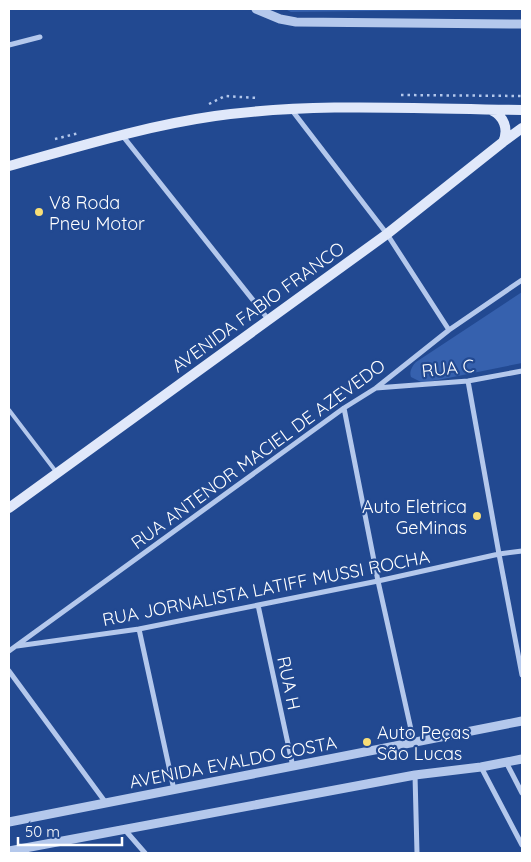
<svg xmlns="http://www.w3.org/2000/svg" width="531" height="862" viewBox="0 0 531 862" font-family="Quicksand,sans-serif">
<style>
.green{fill:#3661ae}
.lines{fill:none;stroke-linecap:round;stroke-linejoin:round}
.path{stroke:#b4c8ec;stroke-width:2.5;stroke-dasharray:2.5 4;stroke-linecap:butt}
.service{stroke:#b4c8ec;stroke-width:4}
.minor{stroke:#b4c8ec;stroke-width:5}
.tertiary{stroke:#b4c8ec;stroke-width:9}
.secondary{stroke:#e0e8fa;stroke-width:10}
.poi-dot{fill:#f8de76;stroke:#224991;stroke-width:2}
.labels{text-anchor:middle;dominant-baseline:central;stroke-width:4.5;stroke-linejoin:round;paint-order:stroke}
.poi-label{font-size:18px;fill:#fff;stroke:#224991;text-anchor:start}
.street-label{font-size:18px;fill:#fff;stroke:#224991}
</style>
<rect width="100%" height="100%" fill="#224991"/>
<path class="green" d="M285,9H522L291,12Z
M522,292V363L428,382H421L411,377C409,372 412,366 416,362Z"/>
<g class="lines">
<path class="path" d="M401,95L522,96
M209,104L225,96L258,98
M55,139L79,133"/>
<path class="service" d="M9,410L57,473"/>
<path class="minor" d="M9,45L40,37
M291,109L387,234L449,330
M122,135L268,319
M468,381L499,554L522,675
M376,388L468,381L522,371
M344,408L378,581L414,743
M258,605L293,767
M139,629L174,790
M17,646L139,629L378,581L499,554L522,551
M9,651L344,408L376,388L449,330L522,280
M9,671L106,803
M506,762L522,793
M481,767L522,845
M415,775L417,853
M125,830L145,853"/>
<path class="tertiary" d="M256,9L280,19L296,22L522,24
M9,822L522,721
M9,851L415,775L481,767L522,759"/>
<path class="secondary" d="M491,110C504,116 509,129 503,142
M9,166C77,147 145,126 215,116C317,102 420,109 522,110
M9,508L387,234L503,142L522,128"/>
</g>
<g class="poi-dot">
<circle cx="39" cy="212" r="5"/>
<circle cx="477" cy="516" r="5"/>
<circle cx="367" cy="742" r="5"/>
</g>
<g class="labels">
<g class="poi-label">
<text x="49" y="202">V8 Roda<tspan x="49" dy="21">Pneu Motor</tspan></text>
<text x="467" y="506" text-anchor="end">Auto Eletrica<tspan x="467" dy="21">GeMinas</tspan></text>
<text x="377" y="732">Auto Peças<tspan x="377" dy="21">São Lucas</tspan></text>
</g>
<g class="street-label">
<text transform="translate(258 307) rotate(-36)">AVENIDA FABIO FRANCO</text>
<text transform="translate(448 368) rotate(-6)">RUA C</text>
<text transform="translate(258 454) rotate(-36)">RUA ANTENOR MACIEL DE AZEVEDO</text>
<text transform="translate(266 588) rotate(-11)">RUA JORNALISTA LATIFF MUSSI ROCHA</text>
<text transform="translate(289 683) rotate(78)">RUA H</text>
<text transform="translate(233 762) rotate(-11)">AVENIDA EVALDO COSTA</text>
</g>
</g>
<rect width="531" height="862" fill="none" stroke="#ffffff" stroke-width="20"/>
<path d="M18 837v8h104v-8" fill="none" stroke="#ffffff" stroke-width="2.5"/>
<text x="25" y="837" font-size="15" fill="#ffffff" stroke="#224991" stroke-width="4" paint-order="stroke">50 m</text>
</svg>
